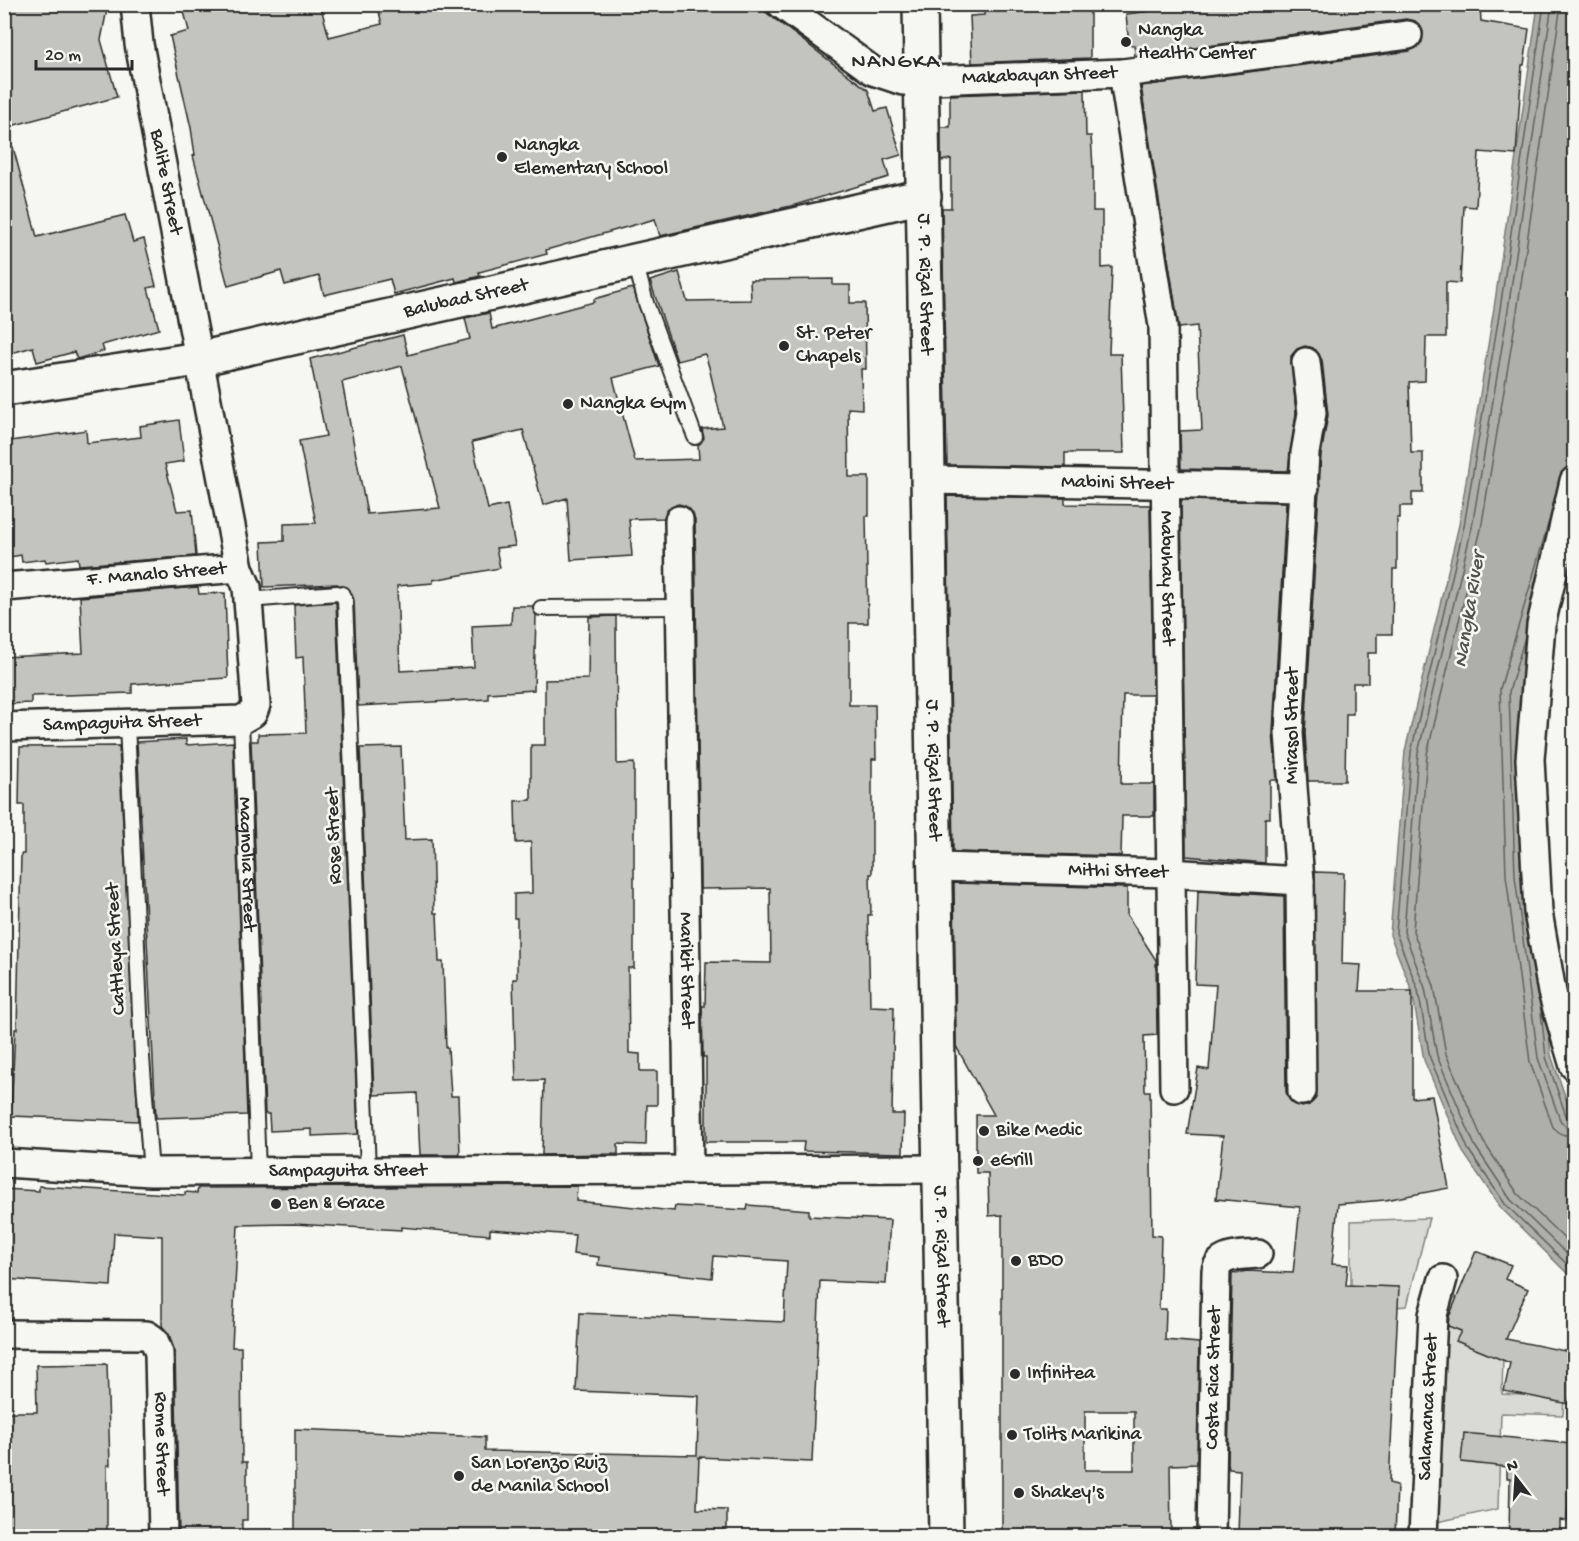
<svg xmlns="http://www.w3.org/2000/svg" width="1579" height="1541" viewBox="0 0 1579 1541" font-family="'Gochi Hand',sans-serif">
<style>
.green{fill:#d9d9d5;stroke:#828280;stroke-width:1.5}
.water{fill:#aeaeab;stroke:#7a7a78;stroke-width:1.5}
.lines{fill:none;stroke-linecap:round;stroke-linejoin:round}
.shore{stroke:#5f5f5e;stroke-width:1.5}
.building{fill:#c3c3c0;stroke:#2b2b2b;stroke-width:1.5;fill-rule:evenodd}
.service-casing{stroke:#2b2b2b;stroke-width:18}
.minor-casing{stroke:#2b2b2b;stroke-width:32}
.tertiary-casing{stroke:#2b2b2b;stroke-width:38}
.primary-casing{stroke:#2b2b2b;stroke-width:38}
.service{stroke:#f6f6f2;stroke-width:14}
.minor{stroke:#f6f6f2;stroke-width:27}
.tertiary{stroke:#f6f6f2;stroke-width:33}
.primary{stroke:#f6f6f2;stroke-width:33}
.poi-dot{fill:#2b2b2b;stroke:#f6f6f2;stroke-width:2}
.labels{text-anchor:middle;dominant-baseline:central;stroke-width:5;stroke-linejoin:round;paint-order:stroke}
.poi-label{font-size:20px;fill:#2b2b2b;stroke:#f6f6f2;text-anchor:start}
.street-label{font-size:20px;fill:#2b2b2b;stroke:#f6f6f2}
.water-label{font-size:21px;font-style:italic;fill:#525251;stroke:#f6f6f2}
.quarter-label{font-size:22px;letter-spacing:1.5px;fill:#2b2b2b;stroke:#f6f6f2}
</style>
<rect width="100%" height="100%" fill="#f6f6f2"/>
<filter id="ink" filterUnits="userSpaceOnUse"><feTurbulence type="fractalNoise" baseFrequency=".0167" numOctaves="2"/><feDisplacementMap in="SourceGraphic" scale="12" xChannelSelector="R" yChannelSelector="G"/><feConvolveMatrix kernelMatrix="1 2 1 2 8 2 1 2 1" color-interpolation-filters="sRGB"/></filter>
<g filter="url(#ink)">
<path class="green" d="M1429,1218L1407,1306L1351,1310V1221Z
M1453,1297L1504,1319L1502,1394L1564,1397L1563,1415L1501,1413L1498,1509L1437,1522L1444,1319Z"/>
<path class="water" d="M1538,5H1574V515L1522,692L1543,975L1551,1055L1574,1122V1280L1501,1208L1463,1152L1424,1060L1412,991L1390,935L1405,751L1459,525L1494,308Z"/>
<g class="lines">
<path class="shore" d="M1544,4L1500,309L1464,526L1411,752L1396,933L1418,990L1430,1058L1468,1149L1505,1204L1574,1271
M1552,4L1508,310L1472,527L1418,753L1404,932L1425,988L1437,1056L1475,1146L1511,1200L1574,1261
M1561,4L1517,312L1481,529L1427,754L1413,931L1434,986L1446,1054L1483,1141L1518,1194L1574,1248
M1549,521L1500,689L1506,875L1530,1062L1553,1127L1561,1134L1574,1137
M1525,637L1509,692L1515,876L1538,1058L1560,1120L1566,1127L1574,1128
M1540,1003L1546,1057L1566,1116L1574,1121"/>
</g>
<path class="building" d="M4,4H108L101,40L117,97L4,128Z
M182,4H320L329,37L382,24L377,4H755L868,90L875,111L887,108L901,155L884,160L889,177L795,205L660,236L655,219L546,250L547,254L479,272L480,276L456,282L455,278L394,294L390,279L324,295L319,276L285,285L281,271L228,286L193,156L195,155L191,128L170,36L189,31Z
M984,4H1090V58L972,63L970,16L984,15Z
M1149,4H1480L1481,21L1529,29L1524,65H1522L1516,155L1479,152L1476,207L1464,206L1460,283L1446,282V337H1426L1425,381L1409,382L1411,453H1423V493H1412V506H1400V518H1397V569H1393L1392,634H1377V653H1368V683H1353V714H1346L1345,781H1308L1305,733L1321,455L1328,415L1322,360L1313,348L1305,346L1297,349L1291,356L1296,413L1288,471L1181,469L1180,431L1202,430L1197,326L1179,328L1141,86L1410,51L1422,42L1423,32L1415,21L1406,19L1135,56L1134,45H1129L1126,14L1150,11Z
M1085,90L1086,136H1091L1093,168V211H1102V268L1112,267L1109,354H1121L1124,453H1065V467L947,465L942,208H951V159L941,161V127H950V95Z
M13,147L37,237L125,215L133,242L144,239L156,286L148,288L159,329L102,345L104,351L77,359L74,352L37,362L33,347L4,355V148Z
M679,272L687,301L751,300L750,280L833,279V285H850V303H865L866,369H861L862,409L848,408L849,477H869V516H866L868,623H849V705H875L876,759H872V874H870L871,915H868L870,1006L894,1007L892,1114H904L903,1153L803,1151L804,1142H706V1057H703L702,1006H705L706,962L771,963L770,888L700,889L695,520L687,507L679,504L671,506L664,518L629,519L632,556L571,560L567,498L543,505L523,430L472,442L488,509L507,505L515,546L496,548L500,568L433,580V583L397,586L400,671L474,667L472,626L511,624L512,606H532L536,615L534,690L488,693V699L358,706L354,600L350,590L337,584L264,587L262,542L284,541V524L316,523L299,441L326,436L310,359L403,335L408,355L470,339L465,318L489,313L492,329L594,302V299L633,288L659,366L613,378L635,461L699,459L698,445L704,438L702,429L723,427L709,367L705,354L677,361L650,281ZM402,366L440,508L367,514L342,382Z
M179,420L184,461L165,464L177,511L192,510L196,556L79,565L78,558L46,562L45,559L22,562L21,555L4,558V442L86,430L87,443L141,437L140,426Z
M947,496L1065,498V504L1150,505L1153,695H1123L1121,784H1154V816H1122L1121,856L953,852Z
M1181,500L1286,502L1273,732L1277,780H1270V818H1265V863L1186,856Z
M198,587L199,594L225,593L228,678L132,684V693L31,696V703L4,704V657L83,653L80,597Z
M336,602L358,1134L312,1136V1129L270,1131L269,1114H265L251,741H258V734L306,733L303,657L296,658L294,605Z
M616,616L617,764L634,763V968H628L629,1053L640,1054V1071H657V1105H647L646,1145L618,1144V1154L542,1155L544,1080L516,1081L513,979H517V918H514V894L532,893L531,842L516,843L515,801L531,800V745H545V680L588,679L589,617Z
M186,739V745L233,742L247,1115L156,1118L137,742Z
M119,746L138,1121L11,1116L15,1029H17L21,854H24V805H19L20,747Z
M401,747L405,840L432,839L434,913H437L439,962H443L446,1048H448L451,1096H458L460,1155H420L417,1093L374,1095L360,748Z
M1315,872L1344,873L1342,964L1361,965L1359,991H1412V1098L1432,1096L1449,1188L1385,1200L1338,1204L1332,1264L1348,1265L1346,1285L1399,1287L1389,1483L1397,1485L1395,1536H1238L1240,1470L1229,1469L1228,1464L1232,1274L1247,1271L1293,1273L1300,1207L1216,1199L1223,1136L1187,1134L1198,1068L1209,1070L1216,985L1195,984L1198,891L1284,896L1286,1092L1289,1099L1302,1107L1309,1105L1316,1098Z
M954,883L1127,888V915L1156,960L1157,1035L1144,1036L1145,1091H1150L1152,1235L1161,1236L1159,1309H1166L1165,1340L1199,1343L1197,1464L1170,1465L1171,1536H1002V1215L989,1216L988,1173H976V1115H994L956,1046ZM1085,1411H1134V1470H1085Z
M39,1186L185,1195V1192L197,1193L198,1188L577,1186L576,1201L674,1211L675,1206L747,1210L748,1205L809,1210V1216L890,1220L886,1284L820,1281L812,1462L699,1457L697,1509L727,1510V1536H295V1429L485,1437V1451L697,1455L699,1396L576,1391L580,1313L784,1322L787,1261L714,1256L712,1278L598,1265L599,1257L573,1254L575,1235L490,1229V1235L401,1227V1230L294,1224L238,1225L232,1347H241L242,1462H247V1520H242V1536H179L175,1353L169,1334L162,1326V1236L114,1233L111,1286L4,1279V1189L39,1191Z
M1476,1251L1511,1265L1505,1279L1528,1289L1506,1339L1575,1353V1375L1569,1404L1504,1391L1510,1363L1456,1341L1461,1331L1448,1326L1449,1317Z
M107,1364L110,1465H107V1536H4V1412H37L36,1365Z
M1464,1433L1571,1444L1567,1521L1560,1520V1536H1509L1510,1478H1507V1467L1461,1462Z"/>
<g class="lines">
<g class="service-casing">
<g id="service">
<path d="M635,261L646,303L695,437"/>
<path d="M248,600L337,593L342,594L345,600L368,1170"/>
<path d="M541,608L681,607"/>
<path id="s1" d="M241,720L258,1171"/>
<path d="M127,724L142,1057L151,1172"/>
</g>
</g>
<g class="minor-casing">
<g id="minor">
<path id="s2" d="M781,4L873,71L903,81L1123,73L1408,35"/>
<path id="s3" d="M1123,73L1163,326L1174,1088"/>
<path id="s4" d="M928,480L1305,487"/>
<path d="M1574,481L1541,625L1530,759L1538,912L1552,992L1574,1066"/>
<path id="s5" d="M679,520L689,1170"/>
<path id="s6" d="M4,587L239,568"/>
<path id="s7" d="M4,727L241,720L253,713L256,705L247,587L239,568L139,44L135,4"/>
<path id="s8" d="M935,867L1169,873L1300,881"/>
<path d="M1302,1091L1300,881L1289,733L1305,453L1312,413L1306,362"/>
<path id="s9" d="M4,1163L151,1172L940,1169"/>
<path id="s10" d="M4,1334L147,1335L154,1340L159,1353L163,1536"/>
<path id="s11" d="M1211,1536L1216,1271C1219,1253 1244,1256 1258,1254"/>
<path id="s12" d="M1423,1536L1433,1315L1443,1279"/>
</g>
</g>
<g class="tertiary-casing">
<g id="tertiary">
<path id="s13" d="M4,389L198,359L924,196"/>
</g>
</g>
<g class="primary-casing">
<g id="primary">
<path id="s14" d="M920,4L946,1536"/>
</g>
</g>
<use href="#service" class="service"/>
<use href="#minor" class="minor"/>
<use href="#tertiary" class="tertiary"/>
<use href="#primary" class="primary"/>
</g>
</g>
<g class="poi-dot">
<circle cx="1126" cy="42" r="6"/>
<circle cx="502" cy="157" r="6"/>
<circle cx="784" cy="346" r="6"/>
<circle cx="568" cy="404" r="6"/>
<circle cx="984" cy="1131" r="6"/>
<circle cx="978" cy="1161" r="6"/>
<circle cx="276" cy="1204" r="6"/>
<circle cx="1016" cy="1261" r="6"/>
<circle cx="1015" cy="1374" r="6"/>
<circle cx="1012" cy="1435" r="6"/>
<circle cx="459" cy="1476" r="6"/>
<circle cx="1019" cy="1493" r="6"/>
</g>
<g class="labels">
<g class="poi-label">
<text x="1138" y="31">Nangka<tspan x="1138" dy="23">Health Center</tspan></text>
<text x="514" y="146">Nangka<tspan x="514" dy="23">Elementary School</tspan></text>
<text x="796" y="334">St. Peter<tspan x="796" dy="23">Chapels</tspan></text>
<text x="580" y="404">Nangka Gym</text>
<text x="996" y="1131">Bike Medic</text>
<text x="990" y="1161">eGrill</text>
<text x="288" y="1204">Ben &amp; Grace</text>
<text x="1028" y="1261">BDO</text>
<text x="1027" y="1374">Infinitea</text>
<text x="1024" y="1435">Tolits Marikina</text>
<text x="471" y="1464">San Lorenzo Ruiz<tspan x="471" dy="23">de Manila School</tspan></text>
<text x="1031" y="1493">Shakey's</text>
</g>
<g class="street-label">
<text stroke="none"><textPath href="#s2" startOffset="282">Makabayan Street</textPath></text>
<text transform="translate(165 182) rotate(79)">Balite Street</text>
<text stroke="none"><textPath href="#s14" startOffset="280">J. P. Rizal Street</textPath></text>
<text stroke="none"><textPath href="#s13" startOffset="471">Balubad Street</textPath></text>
<text stroke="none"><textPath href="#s4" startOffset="189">Mabini Street</textPath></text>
<text stroke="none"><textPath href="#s6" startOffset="153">F. Manalo Street</textPath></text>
<text stroke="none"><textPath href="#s3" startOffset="508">Mabuhay Street</textPath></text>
<text stroke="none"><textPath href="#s7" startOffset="118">Sampaguita Street</textPath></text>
<text transform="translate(1293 726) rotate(-90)">Mirasol Street</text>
<text stroke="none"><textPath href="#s14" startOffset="766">J. P. Rizal Street</textPath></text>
<text transform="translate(335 836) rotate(-92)">Rose Street</text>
<text stroke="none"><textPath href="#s1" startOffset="144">Magnolia Street</textPath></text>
<text stroke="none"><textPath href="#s8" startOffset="183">Mithi Street</textPath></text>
<text transform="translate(117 949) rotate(-93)">Cattleya Street</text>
<text stroke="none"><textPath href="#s5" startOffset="450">Marikit Street</textPath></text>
<text stroke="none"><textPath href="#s9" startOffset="344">Sampaguita Street</textPath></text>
<text stroke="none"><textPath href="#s14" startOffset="1252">J. P. Rizal Street</textPath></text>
<text stroke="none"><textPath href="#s11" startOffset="158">Costa Rica Street</textPath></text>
<text stroke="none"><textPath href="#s12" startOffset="129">Salamanca Street</textPath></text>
<text stroke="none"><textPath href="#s10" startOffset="256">Rome Street</textPath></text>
</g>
<g class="water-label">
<text transform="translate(1471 610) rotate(-81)">Nangka River</text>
</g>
<g class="quarter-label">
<text x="896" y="63">NANGKA</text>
</g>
</g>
<rect width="1579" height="1541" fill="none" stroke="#f6f6f2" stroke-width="24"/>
<rect x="12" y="12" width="1555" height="1517" fill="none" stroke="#2b2b2b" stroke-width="2" filter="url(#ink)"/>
<g transform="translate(1516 1478) rotate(343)" stroke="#f6f6f2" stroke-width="4.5" paint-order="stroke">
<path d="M0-4.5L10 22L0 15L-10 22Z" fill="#2b2b2b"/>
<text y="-9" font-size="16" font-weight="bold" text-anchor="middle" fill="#2b2b2b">N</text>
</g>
<path d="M36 60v9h96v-9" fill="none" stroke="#2b2b2b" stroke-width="3"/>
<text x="45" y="60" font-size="18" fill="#2b2b2b" stroke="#f6f6f2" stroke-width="4.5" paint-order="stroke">20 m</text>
</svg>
